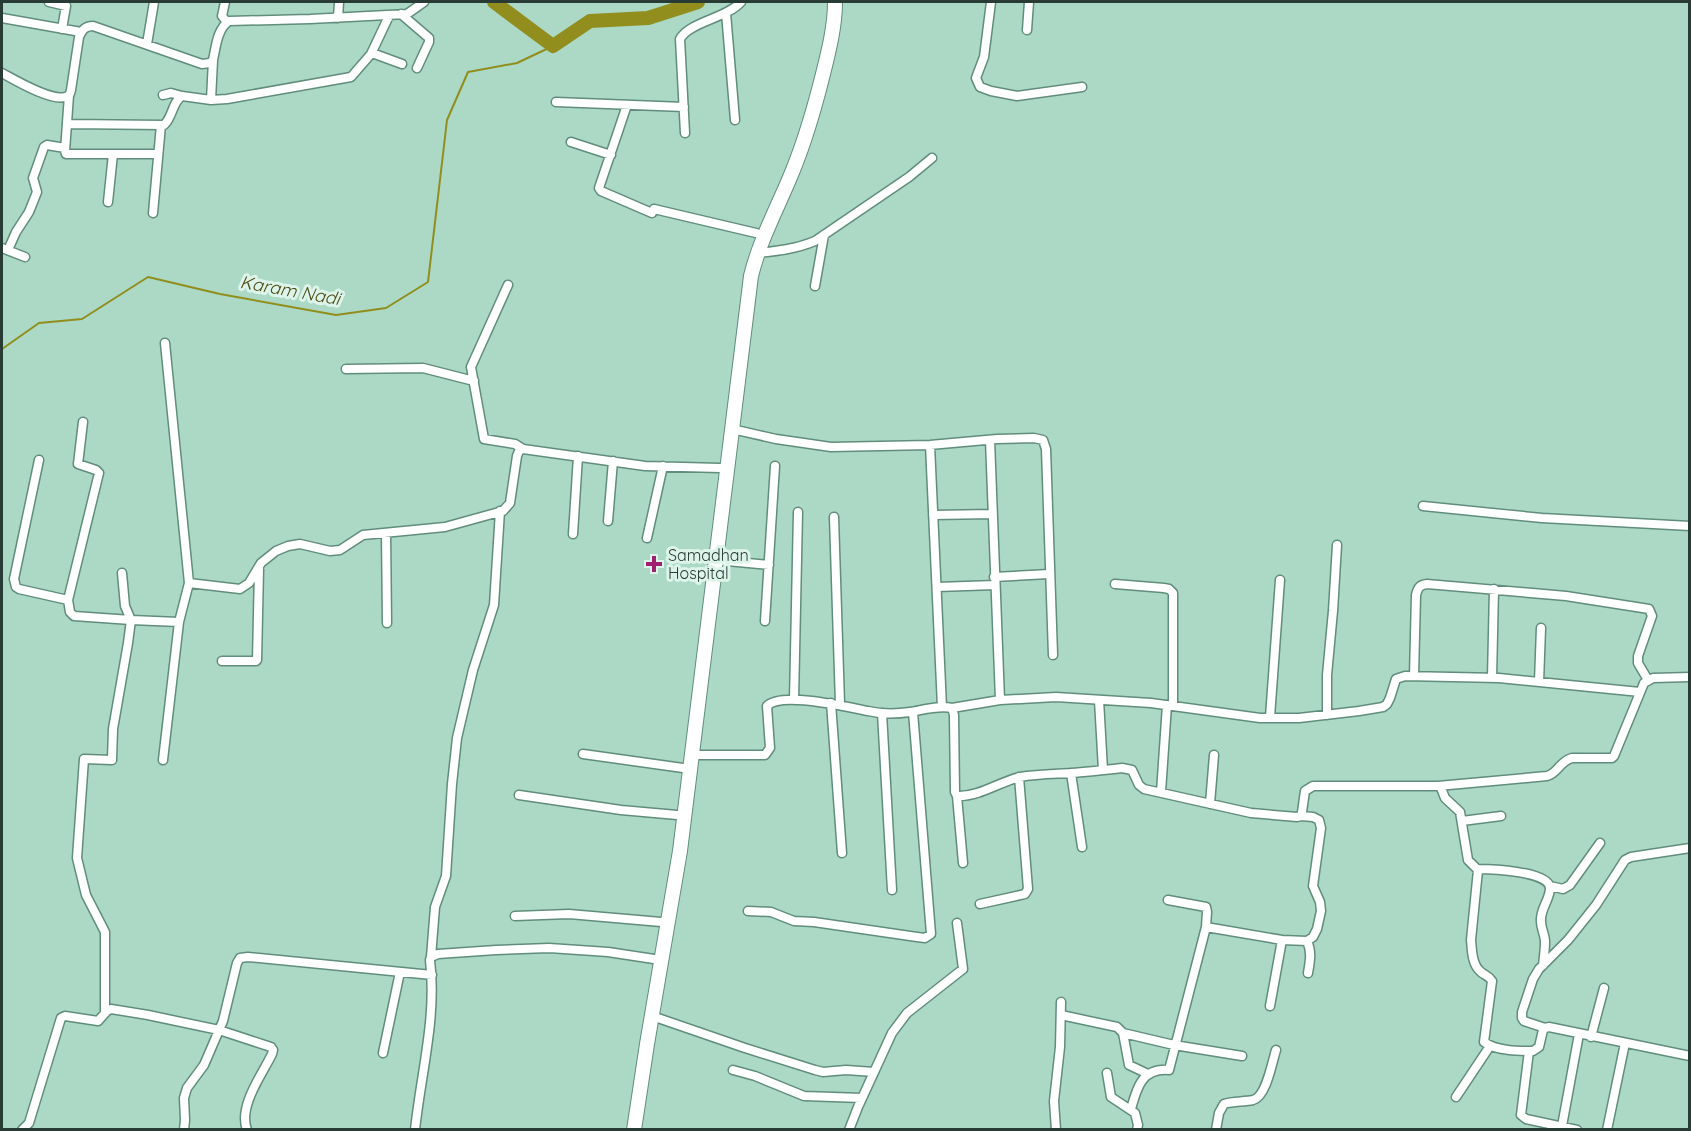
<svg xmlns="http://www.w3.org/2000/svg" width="1691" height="1131" viewBox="0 0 1691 1131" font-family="Quicksand,sans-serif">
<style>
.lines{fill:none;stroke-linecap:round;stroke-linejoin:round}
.stream{stroke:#918e1d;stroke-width:2}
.river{stroke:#918e1d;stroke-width:14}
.street-casing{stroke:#618d7c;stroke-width:11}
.primary-casing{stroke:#618d7c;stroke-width:16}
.street{stroke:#fff;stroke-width:8}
.primary{stroke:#fff;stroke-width:14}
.poi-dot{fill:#a11f6f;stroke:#ddf4ea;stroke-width:2}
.labels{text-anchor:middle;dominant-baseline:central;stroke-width:6;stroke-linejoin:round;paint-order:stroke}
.poi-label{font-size:16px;fill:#283b34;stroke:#ddf4ea;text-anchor:start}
.water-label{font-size:18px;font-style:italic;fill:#4d4c14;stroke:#ddf4ea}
</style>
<rect width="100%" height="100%" fill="#abd9c6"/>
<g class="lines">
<path class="stream" d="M2,349L39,323L82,319L148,277L220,294L336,315L386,308L428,282L447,120L468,72L517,63L553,46"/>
<path class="river" d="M494,2L553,46L590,21L648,18L698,2"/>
<g class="street-casing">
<path id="street" d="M49,2L66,6L62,29
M225,2L222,16L227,22
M991,2L984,57L976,78L980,87L991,91L1017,96L1082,87
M726,13L735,120
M401,14L429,38V42L417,68
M2,18L81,32
M338,18L339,2
M1027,30L1029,2
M147,44L154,2
M372,53L402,64
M2,73C15,80 50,101 65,97C70,96 70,94 71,90L79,37C82,30 85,26 93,26L202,64L210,63L213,60C216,47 217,29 229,21L310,19L407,14L424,2
M69,95L65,151L66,154H158
M163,95L171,93L182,96
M211,100L213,60
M556,102L684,107
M627,105L599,188L601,191L652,213
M68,124L164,125C173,117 172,102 182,96L211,100L227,99L351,77L371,54L389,16
M685,133L680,39C689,22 727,18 741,2
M571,142L611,155
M108,202L113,154
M654,209L756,233
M153,213L161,125
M2,248L25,257
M8,250L16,232L29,212L37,192L33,178L44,147L47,145L65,148
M758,253C777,251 796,249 815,241L909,177L932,158
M508,285L471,367L484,439L515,444L523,449
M815,286L824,235
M165,343L189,583
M346,369L423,368L474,381
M732,429L776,439L831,447L930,445L997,439L1034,438L1043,440L1046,449L1053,655
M990,440L1000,700
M930,445L942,707
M39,460L14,579L16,587L19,589L68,600L70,612L74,616L131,620L125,606L122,573
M1423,506L1542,518L1690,526
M933,515L992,514
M834,517L840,704
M608,521L613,461
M386,533L387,623
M573,534L578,456
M647,538L663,466
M716,560L769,565
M994,577L1049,574
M1115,584L1164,588L1169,589L1173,593V706
M937,587L995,585
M68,600L99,473L96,470L78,464L83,422
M765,621L775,466
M222,661H256L257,660L259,569
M1414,676L1416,595C1418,587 1420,585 1427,584L1566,596L1649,609L1652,616L1638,656V663L1648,680
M1492,678L1494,589
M1539,682L1541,628
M794,700L798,512
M1099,700L1103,770
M831,703L842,853
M952,708L1000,700L1056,697L1151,703L1260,718H1299L1359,711L1383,707L1387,704L1390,698L1396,679L1405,676L1499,678L1640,692
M882,713L892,890
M1327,715V675L1333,611L1337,545
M1270,717L1280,580
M583,754L683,768
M692,755H765L770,748L767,706C781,691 848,707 868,711C881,714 896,714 910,712C923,710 938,705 952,708L954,715L955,792L957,796C979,797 999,782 1020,777C1037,774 1054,774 1071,773C1088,772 1105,770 1122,768L1132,770L1139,785L1144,789L1251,813L1297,817L1301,816L1302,812L1305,791L1313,786H1438L1441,788L1445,798L1460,812L1468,860L1478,870L1471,940C1472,951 1472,965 1481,972C1486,976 1489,976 1492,981L1484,1042C1496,1051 1519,1051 1533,1051L1539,1047L1543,1030L1545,1028L1549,1027L1690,1056
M163,760L179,622
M1071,773L1082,847
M1438,786L1547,776C1558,773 1560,761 1572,758H1612L1614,756L1644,683L1653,678L1690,677
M1161,792L1167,705
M519,795L621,810L677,815
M957,796L963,863
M1210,804L1214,755
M1462,821L1501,816
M1477,869C1490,869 1549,871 1550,888C1550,899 1541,908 1541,919C1540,927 1545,934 1545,942C1545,949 1544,957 1543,965
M1550,886L1563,889L1570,885L1600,843
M980,904L1025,894L1028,889L1019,777
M748,911L771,912L794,921L814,922L917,937L925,938L931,934L913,712
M515,916L569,914L661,922
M1206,927L1282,940L1307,941L1313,937L1317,929L1321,911L1320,902L1313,886L1321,828L1319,820L1313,817L1301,816
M1307,941C1312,952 1310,961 1308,973
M431,957L435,907L446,876L452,784L457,738L473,670L494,605L500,511
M1270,1006L1282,940
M105,1013V932L86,895L77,858L84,759L112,760L113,729L128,643L131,620L179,622L189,583L240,589L249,583L261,563L276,551L288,546L300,544L330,551L340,550L363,535L445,527L503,511L510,503L517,456L519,451L523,449L645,466L720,468
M1061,1015L1117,1027L1123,1033L1129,1065L1148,1074
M652,1016L745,1048L815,1070L823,1072L846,1070L874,1072
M1545,1028L1524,1021L1522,1018V1012L1533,979L1539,969L1568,940L1596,905L1625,860L1631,857L1690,848
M1123,1033L1174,1045L1242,1056
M1591,1037L1604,988
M1529,1051L1521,1115L1526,1119L1577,1130
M383,1053L400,972
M733,1070L755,1076L804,1096L862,1098
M1107,1073L1111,1097L1135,1113L1138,1125L1137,1130
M1456,1097L1490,1046
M1131,1109C1137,1087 1142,1068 1169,1070L1206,927L1207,912L1206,907L1168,900
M1562,1126L1579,1034
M22,1130L29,1123L61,1018L65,1016L98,1021L107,1011L111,1009L148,1015L219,1030L271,1047L273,1050L272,1054C262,1075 238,1106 247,1130
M184,1130L185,1120L184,1098L187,1088L204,1065L223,1021L237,963L240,958L248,957L432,975
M415,1130C421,1073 437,1017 430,960L431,957L438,954L496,950L549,948L608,952L654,959
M849,1130L858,1107L892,1033L907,1013L963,969L957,923
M1056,1130L1054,1101L1060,1047L1061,1002
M1216,1130L1219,1113L1224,1104C1233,1101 1243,1102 1253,1100C1266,1097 1272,1063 1276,1050
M1607,1130L1625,1043"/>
</g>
<g class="primary-casing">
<path id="primary" d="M634,1130L647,1044L680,851L751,276C760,239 779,205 793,170C806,138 815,106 823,74C829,50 835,26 835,2"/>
</g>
<use href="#street" class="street"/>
<use href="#primary" class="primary"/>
</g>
<path class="poi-dot" d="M651 555h6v6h6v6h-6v6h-6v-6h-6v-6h6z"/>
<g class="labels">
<g class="poi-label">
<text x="668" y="555">Samadhan<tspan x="668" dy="18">Hospital</tspan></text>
</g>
<g class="water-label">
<text transform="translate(290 290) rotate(10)">Karam Nadi</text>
</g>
</g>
<rect width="1691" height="1131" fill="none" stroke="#283b34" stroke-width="6"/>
</svg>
